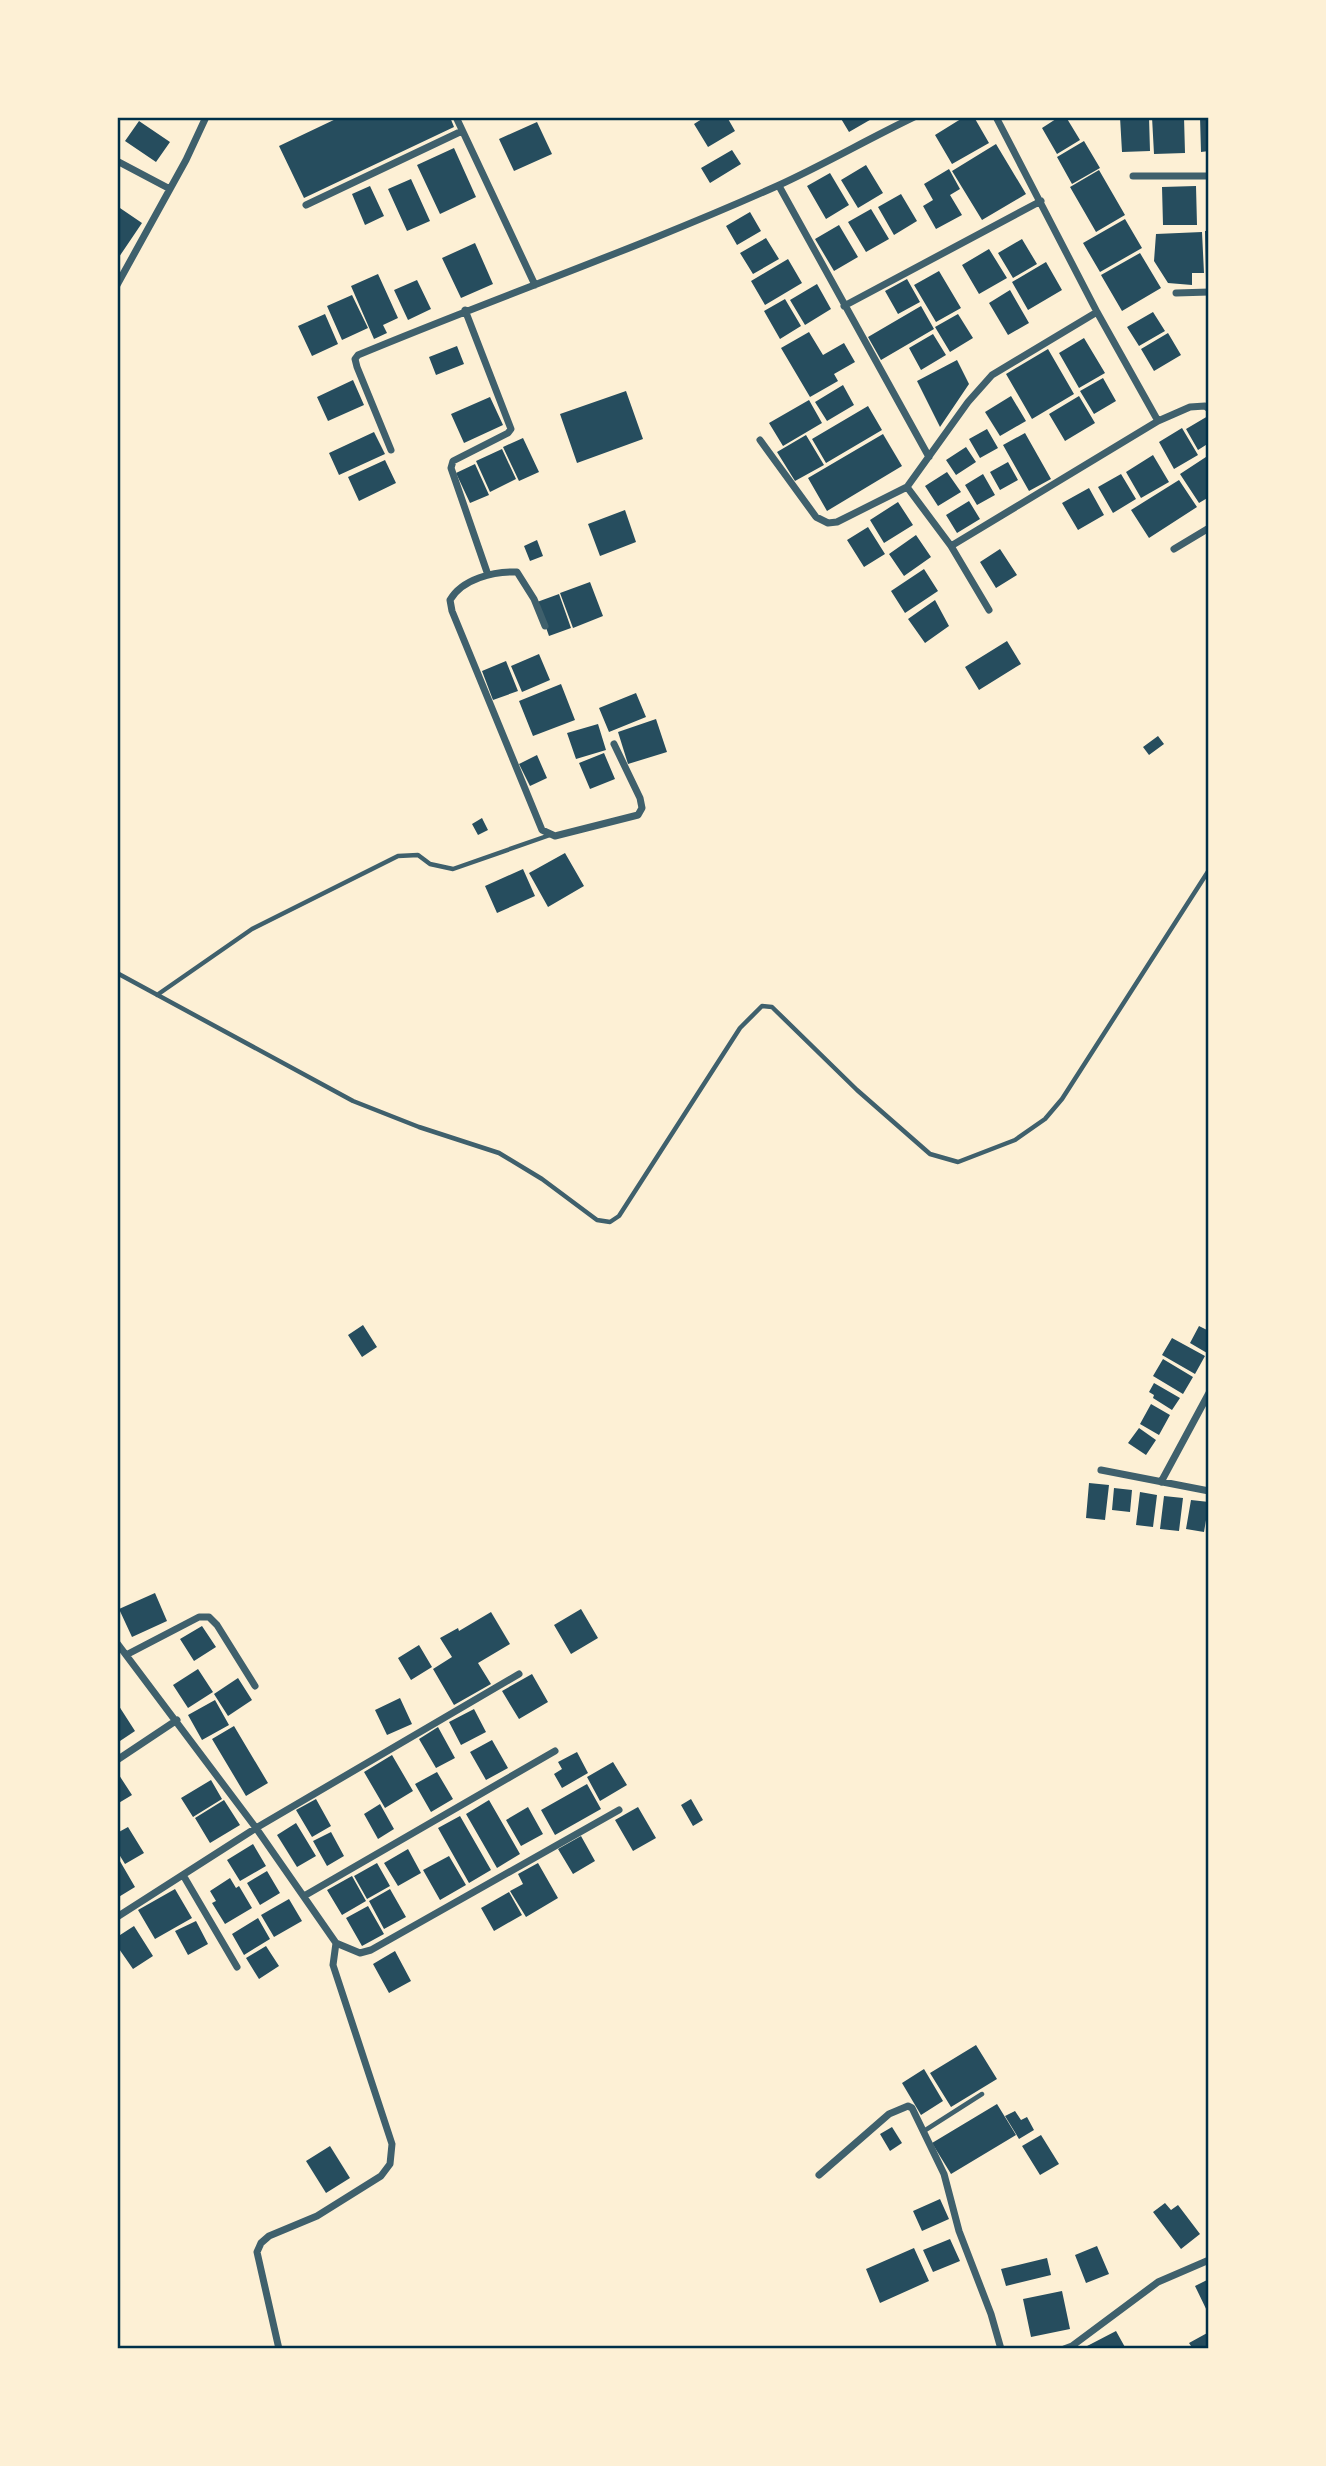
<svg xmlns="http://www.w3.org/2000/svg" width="1326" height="2466" viewBox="0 0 1326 2466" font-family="Raleway,sans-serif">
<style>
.building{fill:#264d5e}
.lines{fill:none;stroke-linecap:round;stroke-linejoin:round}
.service{stroke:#3f606c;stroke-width:4.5}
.minor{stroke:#3f606c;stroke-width:7}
.neatline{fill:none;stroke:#003049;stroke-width:2.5}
</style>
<rect width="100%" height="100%" fill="#fdf0d5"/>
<path class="building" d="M340,117H450L454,127L304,198L279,146Z
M705,117H727L735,131L708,147L694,124Z
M840,117H875L849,132Z
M964,117H974L989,143L952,164L935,135Z
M1059,117H1066L1080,140L1057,154L1042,128Z
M1120,117H1149L1150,151L1122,152Z
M1152,117H1184L1185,153L1154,154Z
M1200,117H1209V151L1201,152Z
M139,121L170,142L156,162L125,141Z
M537,122L552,154L514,171L499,139Z
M1084,141L1100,168L1072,184L1057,157Z
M996,144L1026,194L982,220L952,171Z
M454,148L476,197L440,214L417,165Z
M732,150L741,164L710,183L701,168Z
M866,165L883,193L858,208L841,180Z
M949,169L960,189L950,195L962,215L936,229L923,206L933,200L924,184Z
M1099,170L1125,215L1096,232L1070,187Z
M830,173L849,205L826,219L807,186Z
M411,179L430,221L407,231L388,189Z
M370,186L384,216L365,225L352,194Z
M1196,186L1197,225H1163L1162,187Z
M901,194L917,221L894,235L878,207Z
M117,206L142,223L117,260Z
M871,209L889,239L866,252L848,222Z
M750,212L761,231L737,245L726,226Z
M1125,219L1142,248L1100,272L1083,243Z
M839,225L858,257L834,271L815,239Z
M1205,231H1209V280H1206Z
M1202,232L1204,273H1192V285L1168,283L1154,261L1156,234Z
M766,238L779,259L753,274L740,253Z
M1022,239L1037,264L1013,278L998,253Z
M475,243L493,284L461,298L442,258Z
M989,249L1007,278L979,294L962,265Z
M1140,253L1161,288L1122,311L1101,275Z
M788,259L802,283L765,305L751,281Z
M1046,262L1062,290L1028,310L1012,282Z
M939,271L961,308L936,322L914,285Z
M378,274L398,318L383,325L387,333L374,339L351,286Z
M907,279L920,302L898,314L885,291Z
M417,280L431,309L408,320L394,290Z
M817,284L831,309L805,325L790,300Z
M1010,290L1029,323L1008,335L989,303Z
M352,295L368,328L342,340L327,306Z
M785,299L801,326L780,339L764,311Z
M921,306L934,329L881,360L868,337Z
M1153,312L1165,331L1139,346L1127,327Z
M325,314L338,344L312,356L298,326Z
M958,314L973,338L950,352L935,327Z
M809,332L823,355L844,343L855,362L834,374L838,381L810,397L781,348Z
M1168,333L1181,355L1154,371L1141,349Z
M933,334L946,355L921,370L909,348Z
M1084,338L1105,373L1079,388L1059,353Z
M457,346L464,364L436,375L429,357Z
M1048,349L1074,394L1032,419L1006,374Z
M957,360L969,384L940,427L917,381Z
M1103,378L1116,401L1094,414L1080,391Z
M353,380L364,405L328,421L317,397Z
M843,385L854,405L827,421L815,402Z
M626,391L643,439L577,463L560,414Z
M1011,396L1026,421L1000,436L985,412Z
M1079,396L1095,423L1065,441L1049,414Z
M490,397L503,425L464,443L451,414Z
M809,400L822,423L783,446L769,423Z
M868,406L882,430L826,463L812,439Z
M1208,416L1209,443L1198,450L1186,429Z
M1182,428L1198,455L1174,469L1159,442Z
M987,429L998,448L980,458L969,439Z
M374,432L385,454L339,475L329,453Z
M1025,433L1051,479L1029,491L1003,445Z
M883,434L902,466L827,511L808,478Z
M806,435L824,465L795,481L777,452Z
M523,438L539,472L519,481L503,447Z
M966,447L976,462L956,475L946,460Z
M502,449L516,479L490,492L476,461Z
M1153,455L1169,482L1141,498L1126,472Z
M1209,455V497L1199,503L1180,474Z
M385,460L396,483L359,501L348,477Z
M1008,462L1018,480L1000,490L990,472Z
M475,464L489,495L470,503L456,473Z
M947,472L961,492L938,506L925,486Z
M983,474L995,495L977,505L965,485Z
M1121,474L1136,499L1113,513L1098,487Z
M1179,480L1197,507L1149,538L1131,510Z
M1089,488L1104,515L1078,530L1062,503Z
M969,501L980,519L957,533L946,515Z
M898,502L913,525L884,543L870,520Z
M625,510L636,542L600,556L588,524Z
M868,527L885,554L864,567L847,540Z
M916,535L931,557L904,576L889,554Z
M537,540L543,556L530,561L524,546Z
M1000,549L1017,575L996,588L980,562Z
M924,569L938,591L905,613L891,591Z
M590,582L603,616L573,628L560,593Z
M559,594L571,628L549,636L537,602Z
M935,600L949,626L925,643L908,619Z
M1007,641L1021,664L979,690L965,667Z
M539,654L550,680L522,692L511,666Z
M506,661L518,691L493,700L482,671Z
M561,684L575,720L533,736L519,701Z
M636,693L646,717L609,732L599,708Z
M656,719L667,752L628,764L618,732Z
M598,724L606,750L576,759L567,733Z
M1158,736L1164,744L1149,755L1143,747Z
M604,753L615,779L590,789L579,763Z
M537,755L547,778L530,786L519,764Z
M482,818L488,830L478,835L472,824Z
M565,853L584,886L548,907L529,873Z
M523,869L535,896L497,913L485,886Z
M363,1325L377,1347L362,1357L348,1335Z
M1199,1326L1209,1331L1207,1353L1190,1343Z
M1172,1338L1205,1356L1195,1374L1162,1355Z
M1163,1359L1193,1377L1183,1394L1153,1376Z
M1154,1383L1180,1398L1172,1410L1153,1398L1154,1395L1149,1392Z
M1151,1404L1170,1415L1159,1435L1140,1424Z
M1139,1428L1156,1440L1146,1455L1128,1443Z
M1089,1483L1109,1485L1105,1520L1086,1518Z
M1114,1488L1132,1490L1130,1512L1112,1510Z
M1140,1492L1157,1495L1153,1527L1136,1525Z
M1164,1496L1183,1498L1179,1531L1160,1529Z
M1191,1500L1209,1502L1204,1532L1186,1529Z
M155,1593L167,1621L132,1637L119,1609Z
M581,1609L598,1638L571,1654L554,1625Z
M491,1612L510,1644L478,1663L491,1684L454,1705L433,1669L452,1657L440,1638L458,1628L459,1631Z
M202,1626L216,1647L194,1661L180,1639Z
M419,1645L432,1667L411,1680L398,1658Z
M198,1669L213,1692L188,1708L173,1685Z
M532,1674L548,1702L519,1719L502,1691Z
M238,1678L252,1700L228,1716L214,1694Z
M400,1698L412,1724L387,1735L375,1710Z
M215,1700L229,1725L202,1740L188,1715Z
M117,1703L135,1731L117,1743Z
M474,1709L486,1732L461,1745L449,1722Z
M234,1726L268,1783L246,1796L212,1739Z
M438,1727L455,1758L436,1768L419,1739Z
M492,1740L508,1768L486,1780L470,1752Z
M577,1752L588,1773L562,1788L554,1774L562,1769L558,1762Z
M392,1755L413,1791L385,1808L364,1772Z
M613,1762L627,1785L600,1801L587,1777Z
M437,1772L453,1799L431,1812L415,1784Z
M119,1775L132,1795L117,1804V1776Z
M211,1780L222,1799L193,1817L181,1798Z
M587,1784L601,1809L555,1835L541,1810Z
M316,1799L331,1826L312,1837L296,1810Z
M691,1799L703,1820L693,1826L681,1805Z
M224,1800L240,1825L210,1843L195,1818Z
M489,1800L520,1854L497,1868L466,1814Z
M380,1804L394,1829L378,1839L364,1814Z
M528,1807L543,1834L521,1846L506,1820Z
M638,1807L656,1838L633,1851L615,1820Z
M460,1816L491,1870L469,1883L438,1828Z
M296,1823L316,1856L297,1867L277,1835Z
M128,1827L144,1853L125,1864L117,1851V1833Z
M331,1832L344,1856L327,1866L313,1841Z
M581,1836L595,1861L573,1874L558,1849Z
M253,1844L266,1866L240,1881L227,1860Z
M408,1849L421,1873L398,1886L384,1863Z
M117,1856L135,1887L117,1898Z
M449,1856L466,1885L440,1900L423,1870Z
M377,1863L390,1886L367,1899L354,1876Z
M538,1863L558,1898L526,1917L510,1891L523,1884L518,1874Z
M267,1871L280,1893L260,1905L247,1883Z
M352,1876L366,1901L342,1915L327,1890Z
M230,1878L236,1888L239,1886L252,1908L225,1924L212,1903L216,1901L210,1891Z
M175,1889L192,1918L155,1939L138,1910Z
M390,1889L406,1917L384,1929L369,1901Z
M509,1892L522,1915L494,1931L481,1908Z
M289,1899L302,1921L274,1937L261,1915Z
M368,1906L384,1934L362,1946L346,1918Z
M258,1918L270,1939L244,1955L232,1934Z
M196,1921L208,1944L188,1955L175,1931Z
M134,1926L153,1956L133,1969L117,1946V1937Z
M266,1946L279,1966L259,1979L246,1958Z
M395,1951L411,1981L389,1993L373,1964Z
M976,2045L997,2079L951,2107L930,2073Z
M924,2069L943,2101L921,2115L902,2083Z
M997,2104L1016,2135L951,2174L932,2143Z
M1015,2111L1021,2120L1027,2117L1034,2130L1019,2139L1005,2116Z
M892,2127L902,2143L890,2151L880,2134Z
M1041,2135L1059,2164L1040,2175L1022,2146Z
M330,2146L350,2178L326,2193L306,2161Z
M940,2199L949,2219L922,2231L913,2211Z
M1165,2203L1171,2210L1178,2205L1200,2234L1181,2249L1153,2212Z
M950,2239L960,2261L933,2272L923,2250Z
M1097,2246L1109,2274L1086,2283L1075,2255Z
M914,2248L929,2281L880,2303L866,2269Z
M1047,2258L1051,2275L1006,2286L1001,2269Z
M1209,2279V2315L1195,2286Z
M1062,2291L1070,2329L1031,2337L1023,2299Z
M1116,2331L1126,2349H1081L1091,2344Z
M1209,2332V2349H1193L1189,2343Z"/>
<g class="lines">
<path class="service" d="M117,973L353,1101L419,1127L499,1153L542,1179L597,1220L610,1222L619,1216L740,1028L762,1006L772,1007L857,1090L930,1154L958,1162L1015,1140L1045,1119L1062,1099L1209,870
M157,995L252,929L398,856L418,855L430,864L453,869L550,835
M924,2131L982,2094"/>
<path class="minor" d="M456,117L535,285
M996,117L1097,312L1158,421
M117,161L170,189
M1133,176H1209
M779,186L929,457
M306,205L462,131
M117,285L186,160L206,117
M1176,293L1209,292
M844,306L1041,201
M465,310L511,429L508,433L453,461L451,468L488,575
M760,440L816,517L828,523L837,522L907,487L968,402L992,375L1097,312
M391,450L357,367L355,359L358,355C497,297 639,248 777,186C823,165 868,139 914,117
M907,487L951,546L989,610
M951,546L1158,421L1190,407L1205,406L1209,409
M1174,549L1209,528
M545,626L534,599L517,572C494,571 462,579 450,600L452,611L542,830L555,836L638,815L642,808L640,798L614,744
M1101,1470L1209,1491
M1161,1482L1209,1393
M117,1643L256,1828L336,1943L360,1953L371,1950L619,1810
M126,1655L199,1617H209L217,1625L255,1686
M117,1760L177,1720
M183,1875L237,1967
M304,1896L555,1751
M117,1917L256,1828L519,1674
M819,2175L889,2114L908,2106L912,2108L944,2174L959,2231L991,2314L1001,2349
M279,2349L257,2252L261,2243L269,2236L317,2216L381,2176L390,2164L392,2144L333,1965L336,1943
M1064,2349L1072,2346L1158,2282L1209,2260"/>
</g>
<rect width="1326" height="2466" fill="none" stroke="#fdf0d5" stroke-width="238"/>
<rect x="119" y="119" width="1088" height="2228" class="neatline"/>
</svg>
